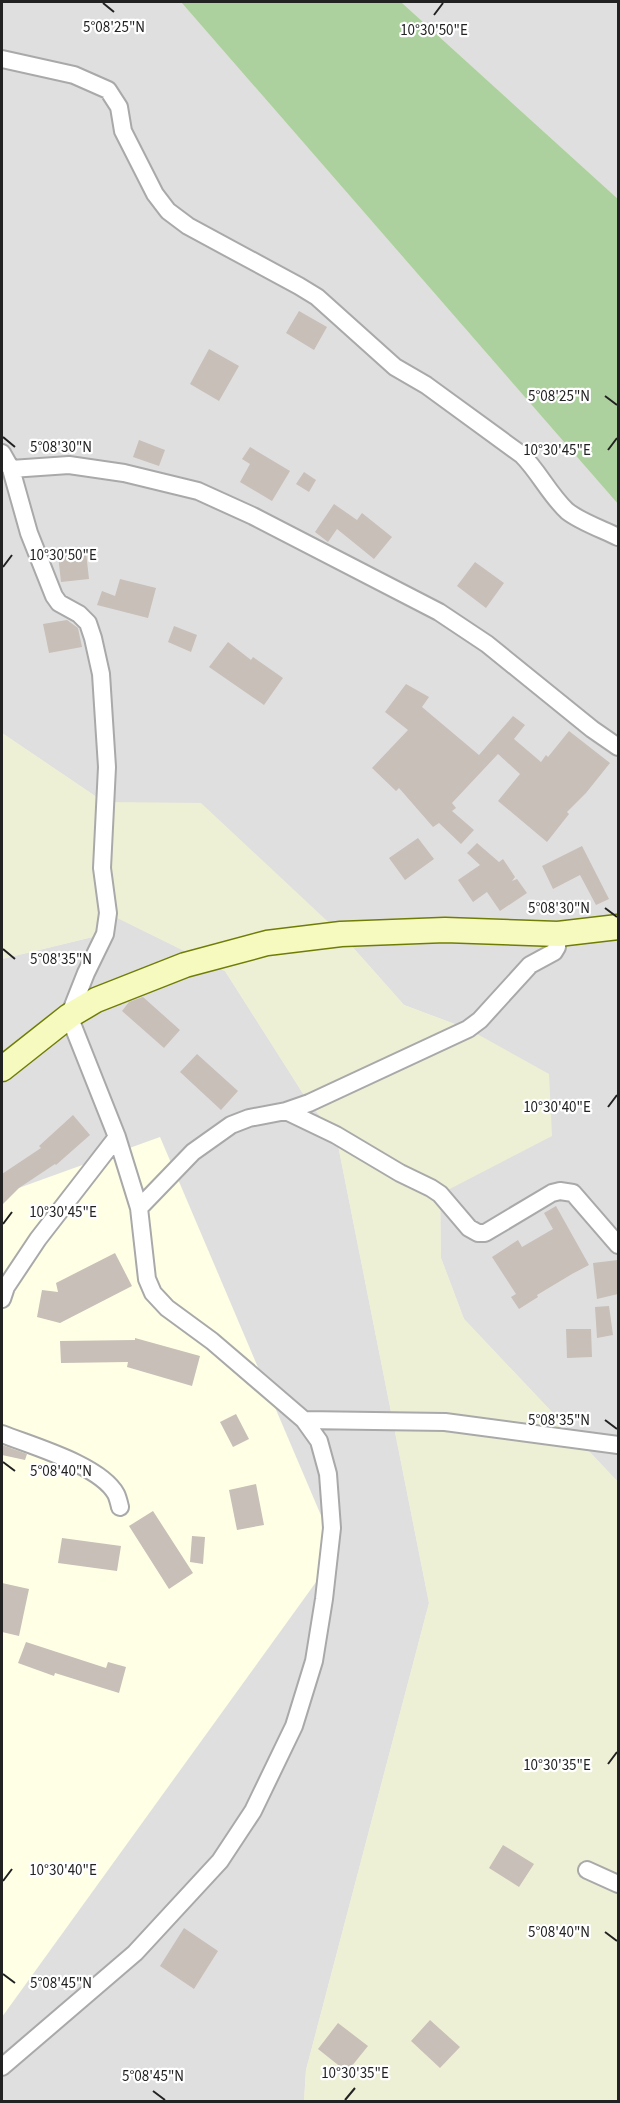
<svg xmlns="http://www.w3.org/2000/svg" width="620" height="2103" viewBox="0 0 620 2103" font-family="'Source Sans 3',sans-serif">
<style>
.residential{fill:#e0dfdf}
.education{fill:#ffffe5}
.farmland{fill:#eef0d5}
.forest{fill:#add19e}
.building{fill:#c7bfb8}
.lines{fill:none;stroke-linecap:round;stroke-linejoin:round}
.street-casing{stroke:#a9a9a9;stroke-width:20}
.secondary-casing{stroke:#707d05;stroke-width:27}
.street{stroke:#fff;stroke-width:16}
.secondary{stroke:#f7fabf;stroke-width:24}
.ticks{fill:none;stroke:#222;stroke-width:2}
.ticks-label{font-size:15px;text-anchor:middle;fill:#222;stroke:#fff;stroke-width:4.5;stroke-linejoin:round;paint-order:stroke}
</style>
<rect width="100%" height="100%" fill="#f2efe9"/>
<path class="residential" d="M2,2H181L618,504V1482L464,1319L441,1258L440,1194L468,1029L404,1005L341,934L104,802L2,733Z
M401,2H618V199Z
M108,913L225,971L309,1103L336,1135L429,1603L306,2070L304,2101H2V959L105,934Z"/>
<path class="education" d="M160,1137L337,1553L2,2017V1194Z"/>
<path class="farmland" d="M2,733L104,802L201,803L341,934L404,1005L468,1029L549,1074L552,1136L440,1194L441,1258L464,1319L618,1482V2101H304L306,2070L429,1603L336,1135L309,1103L225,971L109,914L105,934L2,959Z"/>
<path class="forest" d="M181,2H401L618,199V504Z"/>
<path class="building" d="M299,311L327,327L314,350L286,333Z
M209,349L239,366L219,401L190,384Z
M139,440L165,450L159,466L133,457Z
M250,447L290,471L272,501L240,482L250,464L242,459Z
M304,472L316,480L309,492L296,484Z
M334,504L357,520L362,513L392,537L374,559L337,529L328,542L315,532Z
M86,552L89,579L61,582L58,555Z
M475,562L504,583L486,608L457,586Z
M120,579L156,588L148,618L97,605L102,591L115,596Z
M67,620L78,628L82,647L49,653L43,624Z
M174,626L197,635L191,652L168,642Z
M228,642L251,660L253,657L283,678L264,705L209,667Z
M406,684L429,697L422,707L479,755L513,716L525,725L514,739L541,762L546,755L548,757L569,731L610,763L586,793L567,812L569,814L547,842L498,801L520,774L498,754L452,803L456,808L452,811L474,830L461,844L439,823L433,827L399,788L396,791L372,768L408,730L385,712Z
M418,838L434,859L405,880L389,858Z
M477,843L499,862L503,859L515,877L512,881L517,879L527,893L500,911L487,892L473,902L458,880L480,865L467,853Z
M582,846L609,899L596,905L580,875L553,889L542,866Z
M143,997L180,1030L164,1048L122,1011L129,1002Z
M197,1054L238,1091L221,1110L180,1072Z
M73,1115L90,1135L56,1165L55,1164L19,1188L2,1205V1174L41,1148L39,1146Z
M556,1206L589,1265L572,1274L537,1295L538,1297L519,1309L511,1297L516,1294L492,1257L518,1240L522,1247L553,1229L544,1213Z
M115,1253L132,1286L60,1323L37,1317L42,1290L58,1292L56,1283Z
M618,1260V1294L597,1299L593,1263Z
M609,1306L613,1335L597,1338L595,1307Z
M566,1329H591L592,1357L567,1358Z
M135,1338L200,1356L192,1386L127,1367L128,1362L61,1363L60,1341L135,1340Z
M236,1414L249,1439L233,1447L220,1422Z
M2,1445L27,1454L25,1460L2,1455Z
M256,1484L264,1525L237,1530L229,1490Z
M153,1511L193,1573L169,1589L129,1526Z
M192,1536L205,1537L203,1564L190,1562Z
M62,1538L121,1546L117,1571L58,1563Z
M2,1583L29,1589L19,1636L2,1632Z
M26,1642L106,1668L108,1662L126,1667L119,1693L55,1673L54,1676L18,1663Z
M503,1845L534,1864L519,1887L489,1868Z
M184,1928L218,1951L194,1989L160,1966Z
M430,2020L460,2047L440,2068L411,2041Z
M338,2023L368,2046L347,2072L318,2049Z"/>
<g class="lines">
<g class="street-casing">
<path id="street" d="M2,59L74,75L108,90L119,107L123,131L155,194L168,211L188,226L299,286L317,297L395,367L426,385L522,455C539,472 549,494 567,511C579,521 604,530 618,537
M2,453L11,469L29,533L54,596L59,603L79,614L88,623L93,638L101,674L107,767L102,868L108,913L105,934L86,973L69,1016L117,1137L139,1208L147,1279L153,1293L167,1308L212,1341L304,1420L319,1441L328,1474L332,1528L324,1599L314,1661L294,1726L253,1811L220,1861L135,1953L2,2067
M11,469L69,465L124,473L198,491L253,516L439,612L487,644L592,729L618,747
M286,1111L336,1135L400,1173L431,1188L440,1194L469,1228L478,1233H485L552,1193L560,1191L573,1193L618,1245
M139,1208L193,1152L231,1125L249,1118L286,1111L309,1103L468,1029L480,1020L530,965L554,952L557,947L558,934
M2,1299L6,1287L38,1239L117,1137
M304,1420L445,1422L618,1445
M2,1434C32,1446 100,1465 116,1494C118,1498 119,1503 120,1507
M587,1870L618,1884"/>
</g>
<g class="secondary-casing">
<path id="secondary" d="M2,1069L69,1016L96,1000L185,965L267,943L341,934L445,930L558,934L618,927"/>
</g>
<use href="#street" class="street"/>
<use href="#secondary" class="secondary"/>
</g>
<path class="ticks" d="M103,3L114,12M434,15L443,3M605,396L617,405M3,437L15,447M608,450L617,438M3,567L12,555M605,908L617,917M3,949L15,959M608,1107L617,1095M3,1224L12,1212M605,1420L617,1429M3,1462L15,1471M608,1764L617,1752M3,1881L12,1869M605,1932L617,1941M3,1974L15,1983M153,2091L165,2100M345,2100L355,2088"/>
<g class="ticks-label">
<text x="114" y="32">5°08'25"N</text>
<text x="434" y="35">10°30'50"E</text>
<text x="559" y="401">5°08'25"N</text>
<text x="61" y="452">5°08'30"N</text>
<text x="557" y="455">10°30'45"E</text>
<text x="63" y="560">10°30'50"E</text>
<text x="559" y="913">5°08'30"N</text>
<text x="61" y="964">5°08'35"N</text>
<text x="557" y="1112">10°30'40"E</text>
<text x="63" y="1217">10°30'45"E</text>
<text x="559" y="1425">5°08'35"N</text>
<text x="61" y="1476">5°08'40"N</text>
<text x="557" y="1770">10°30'35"E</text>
<text x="63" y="1875">10°30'40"E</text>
<text x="559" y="1937">5°08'40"N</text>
<text x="61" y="1988">5°08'45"N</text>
<text x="355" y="2078">10°30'35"E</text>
<text x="153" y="2081">5°08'45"N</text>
</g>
<rect width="620" height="2103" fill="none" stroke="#222222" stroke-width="6"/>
</svg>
